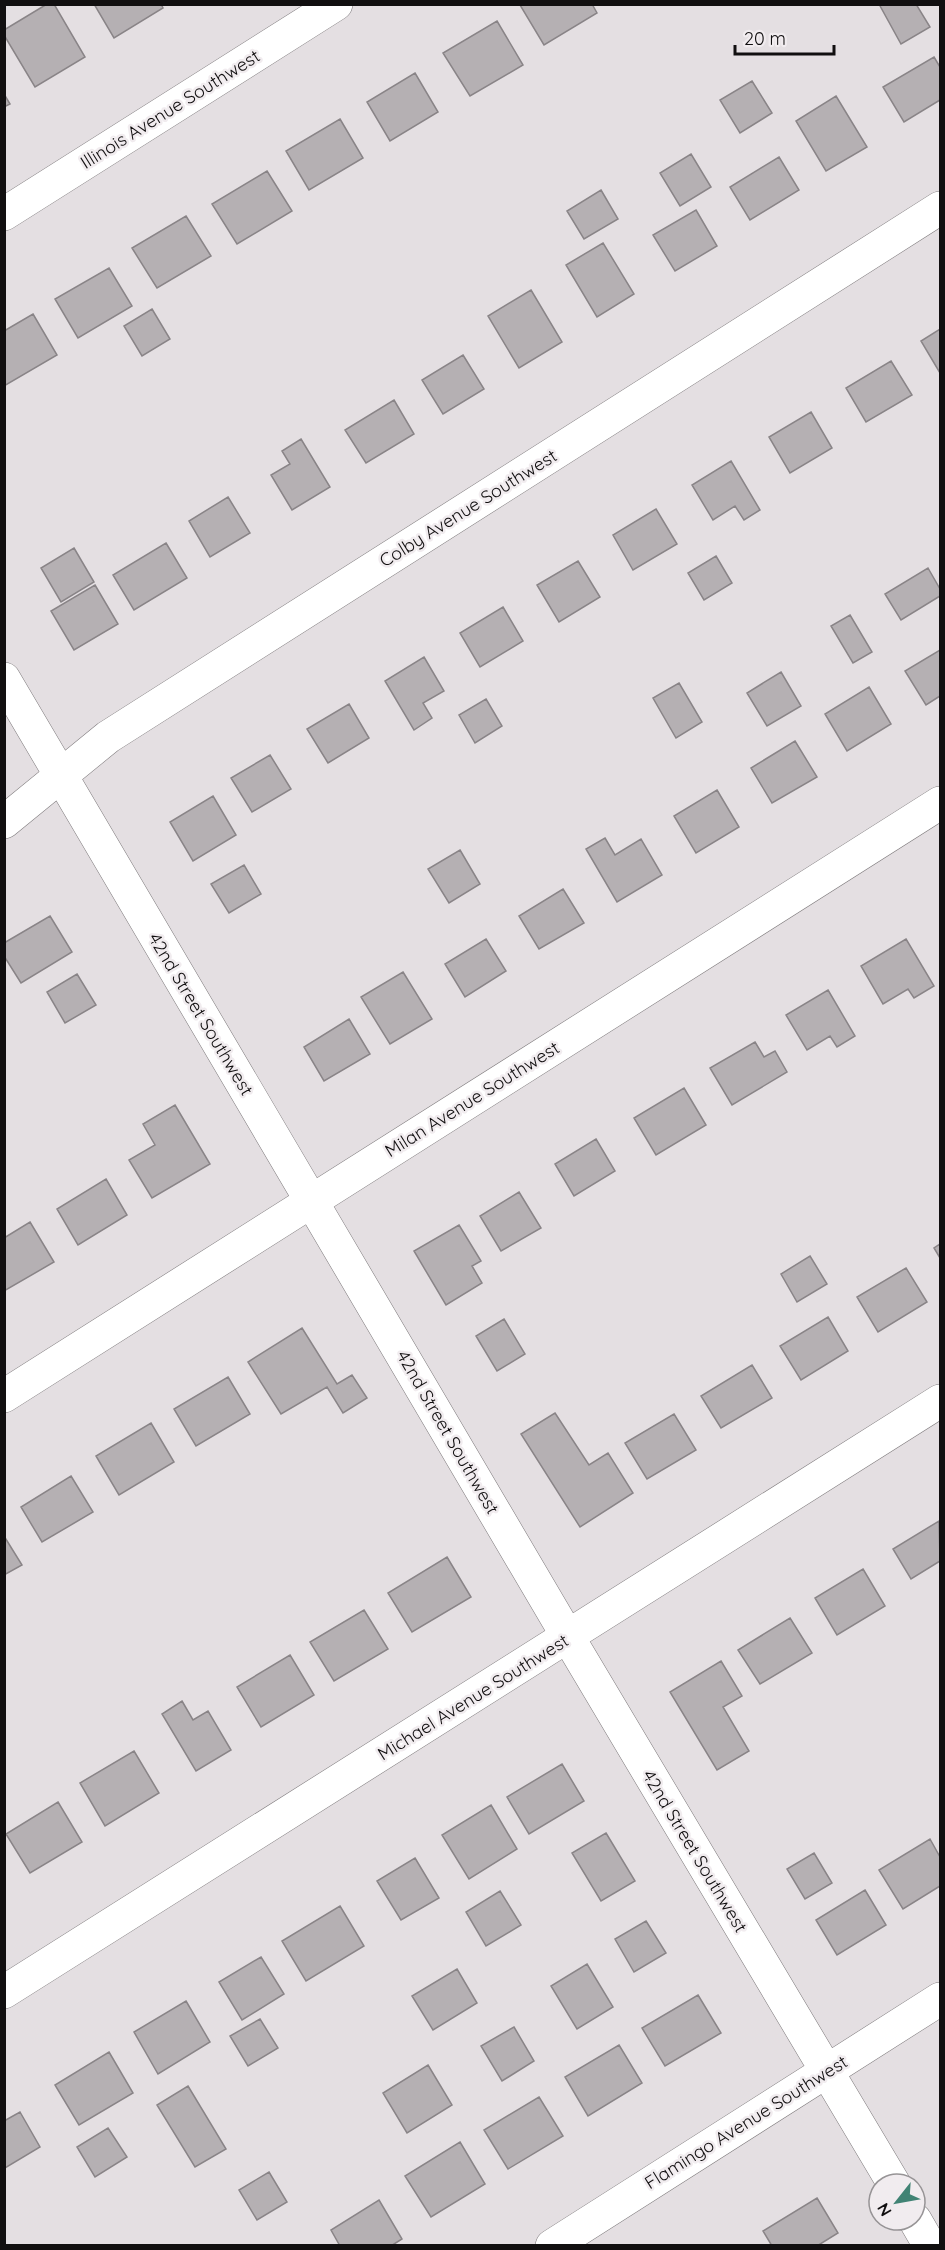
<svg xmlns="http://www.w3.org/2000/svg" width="945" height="2250" viewBox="0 0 945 2250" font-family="Quicksand,sans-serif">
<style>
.building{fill:#b5b0b3;stroke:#898487;stroke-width:1.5}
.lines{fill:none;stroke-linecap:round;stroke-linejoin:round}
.street-casing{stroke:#7e7a7c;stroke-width:34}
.street{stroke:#fff;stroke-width:33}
.labels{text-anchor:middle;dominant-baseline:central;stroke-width:5;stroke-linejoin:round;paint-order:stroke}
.street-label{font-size:18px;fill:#110f10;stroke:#f1ecef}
</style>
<rect width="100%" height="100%" fill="#e4dfe2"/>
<path class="building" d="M47,4H54L85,57L35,87L4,35V30Z
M94,4H161L163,8L114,38Z
M592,4L597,13L544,45L520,5Z
M879,4H916L930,27L901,44Z
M497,21L523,65L470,96L443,53Z
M934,57L940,67V100L904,122L883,87Z
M415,73L438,112L390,141L367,102Z
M752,81L772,113L740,133L720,100Z
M4,94L10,104L4,107Z
M836,96L867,147L826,171L796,121Z
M340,119L363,158L309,190L286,151Z
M691,154L711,187L680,206L660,173Z
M779,157L799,190L750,220L730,187Z
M267,171L292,211L237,244L212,204Z
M601,190L618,219L584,239L567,211Z
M696,210L717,246L675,271L653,235Z
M186,216L211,256L157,288L132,248Z
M603,243L634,294L597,317L566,265Z
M109,268L132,306L78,338L55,299Z
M531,290L562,342L519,368L488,316Z
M152,309L170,339L142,356L124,326Z
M33,314L57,355L4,386V331Z
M940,329V373L921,341Z
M463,355L484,389L443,414L422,380Z
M891,361L912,395L866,422L846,388Z
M394,400L414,434L366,463L345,430Z
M811,412L832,448L790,473L769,437Z
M301,439L330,487L292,510L271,475L290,464L282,451Z
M731,461L760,510L744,520L735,506L713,520L692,485Z
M228,497L250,533L210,557L189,521Z
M656,509L677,544L633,570L613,535Z
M166,543L187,578L134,610L113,575Z
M74,548L94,582L61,602L41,568Z
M716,556L732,583L704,600L688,573Z
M578,561L600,597L559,622L537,585Z
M928,568L940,589V596L901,620L885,594Z
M95,585L118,624L74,650L51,611Z
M503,607L523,641L480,667L460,633Z
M850,615L872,652L853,663L831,626Z
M940,650V696L926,705L905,671Z
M424,657L444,691L423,703L432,718L414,730L385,681Z
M781,672L801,706L767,726L747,693Z
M679,683L702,722L676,738L653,698Z
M869,687L891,724L847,751L825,714Z
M486,699L502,726L475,743L459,715Z
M349,704L369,738L328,763L307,729Z
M795,741L817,777L772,803L751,768Z
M270,755L291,789L252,812L231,778Z
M717,790L739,827L696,853L674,816Z
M213,796L236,835L193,861L170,822Z
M605,838L615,855L641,839L662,875L617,902L586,849Z
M460,850L480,884L449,903L428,869Z
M244,865L261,894L229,913L211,884Z
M563,889L584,923L539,949L519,916Z
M50,916L72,952L21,983L4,956V943Z
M486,939L506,971L465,997L445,964Z
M906,939L934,986L914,998L908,989L883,1004L861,966Z
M403,972L432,1019L390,1044L361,997Z
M77,974L96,1005L65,1023L47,992Z
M828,990L855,1036L837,1047L830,1036L807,1050L786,1015Z
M349,1019L370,1054L324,1081L304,1047Z
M755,1042L764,1057L775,1051L787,1072L732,1105L710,1068Z
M684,1088L706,1125L656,1155L634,1118Z
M175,1105L210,1164L152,1198L129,1160L155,1145L143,1124Z
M596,1139L615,1171L574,1196L555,1164Z
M106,1179L127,1215L78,1245L57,1209Z
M519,1192L541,1228L501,1251L480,1216Z
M30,1222L54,1262L4,1291V1238Z
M459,1225L481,1261L472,1266L482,1283L446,1305L414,1251Z
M940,1244V1258L934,1248Z
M810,1256L827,1284L797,1302L781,1274Z
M906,1268L927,1302L878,1332L857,1297Z
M828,1317L848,1351L801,1380L780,1346Z
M504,1319L525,1354L497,1371L476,1336Z
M302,1328L337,1384L352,1375L367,1398L343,1413L327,1387L281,1414L248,1362Z
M752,1365L772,1398L721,1428L701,1396Z
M228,1377L250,1414L196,1446L174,1409Z
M555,1413L589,1465L608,1453L633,1493L580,1527L521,1434Z
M674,1414L696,1450L647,1479L625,1443Z
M151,1423L174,1462L119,1495L96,1456Z
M71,1476L93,1512L42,1542L21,1507Z
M939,1521L940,1561L911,1579L893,1549Z
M4,1536L22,1565L4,1575Z
M447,1557L471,1597L412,1632L388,1593Z
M863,1569L885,1606L837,1635L815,1598Z
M364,1610L388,1649L334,1681L310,1642Z
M790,1618L812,1653L760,1684L738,1650Z
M290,1655L314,1695L261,1727L237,1687Z
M721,1661L742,1696L723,1707L749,1751L717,1770L670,1692Z
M182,1701L193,1720L208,1711L231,1750L196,1771L162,1714Z
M134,1751L159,1793L105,1826L80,1783Z
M562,1764L584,1801L529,1834L507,1797Z
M58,1802L82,1842L30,1873L6,1834Z
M491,1805L517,1849L469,1879L442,1835Z
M606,1833L635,1881L601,1901L572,1853Z
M930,1839L940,1857V1886L903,1909L879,1870Z
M814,1853L832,1883L805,1899L787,1869Z
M415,1858L439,1898L401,1920L377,1881Z
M865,1890L886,1925L837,1955L816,1920Z
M500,1891L521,1925L486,1946L466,1912Z
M340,1906L364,1946L306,1981L282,1941Z
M646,1921L666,1953L634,1972L615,1939Z
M261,1957L284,1994L242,2020L219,1982Z
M587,1964L613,2007L577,2029L551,1986Z
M457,1969L477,2003L433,2030L412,1996Z
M698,1995L721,2033L665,2066L642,2028Z
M186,2001L210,2042L158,2074L134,2032Z
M260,2019L278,2048L248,2066L230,2036Z
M514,2027L534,2061L502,2081L481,2046Z
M619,2045L642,2083L588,2116L565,2077Z
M109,2052L133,2093L79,2125L55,2085Z
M428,2065L452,2105L407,2133L383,2093Z
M188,2086L226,2149L195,2167L157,2105Z
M539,2097L563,2136L508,2169L484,2130Z
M20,2112L40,2147L5,2168L4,2121Z
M108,2128L127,2157L95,2177L77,2147Z
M460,2142L485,2184L431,2217L405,2176Z
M269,2172L287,2202L257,2220L239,2190Z
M817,2198L838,2233L817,2246H772L763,2231Z
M379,2200L402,2239L391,2246H340L331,2230Z"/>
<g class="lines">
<g class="street-casing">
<path id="street" d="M4,214L336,4
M4,679L568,1637L894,2184
M4,822L108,737L940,208
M4,1396L940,803
M4,1992L940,1401
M915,2220L930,2246
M552,2246L940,1999"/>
</g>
<use href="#street" class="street"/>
</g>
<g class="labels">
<g class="street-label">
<text transform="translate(170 109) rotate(-32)">Illinois Avenue Southwest</text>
<text transform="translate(468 508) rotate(-32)">Colby Avenue Southwest</text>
<text transform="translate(201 1014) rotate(59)">42nd Street Southwest</text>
<text transform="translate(472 1099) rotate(-32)">Milan Avenue Southwest</text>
<text transform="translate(448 1432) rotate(60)">42nd Street Southwest</text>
<text transform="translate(473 1697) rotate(-32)">Michael Avenue Southwest</text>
<text transform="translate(695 1851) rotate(59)">42nd Street Southwest</text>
<text transform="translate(746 2122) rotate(-32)">Flamingo Avenue Southwest</text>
</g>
</g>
<rect width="945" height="2250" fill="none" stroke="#110f10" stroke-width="12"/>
<g transform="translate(897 2202) rotate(239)"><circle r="28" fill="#f1ecef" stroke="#979496" stroke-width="1.5"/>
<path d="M0-4.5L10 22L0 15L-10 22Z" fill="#418374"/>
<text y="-9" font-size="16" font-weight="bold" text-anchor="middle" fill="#110f10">N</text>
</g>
<path d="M735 45v9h99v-9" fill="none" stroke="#110f10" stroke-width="3"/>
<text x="744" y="45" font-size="18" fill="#110f10" stroke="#f1ecef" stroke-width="4.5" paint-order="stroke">20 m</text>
</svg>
